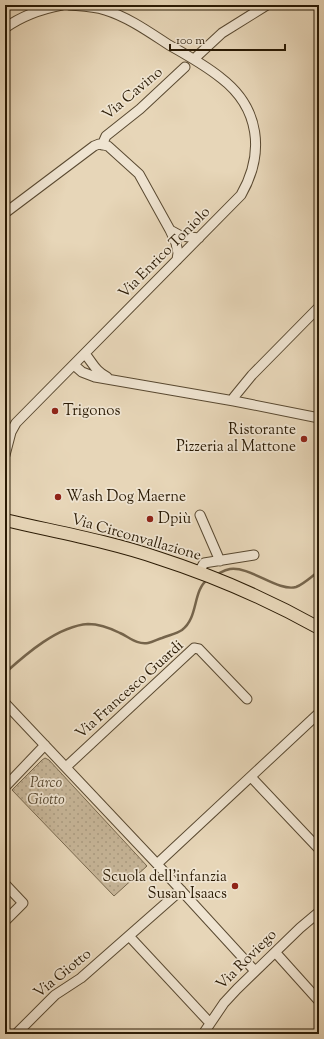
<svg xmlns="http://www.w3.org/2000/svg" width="324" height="1039" viewBox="0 0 324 1039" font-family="'Sorts Mill Goudy',serif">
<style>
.park{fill:url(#park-dots);stroke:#78684e}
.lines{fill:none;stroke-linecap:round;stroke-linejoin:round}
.stream{stroke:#75644b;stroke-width:2.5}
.minor-casing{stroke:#594931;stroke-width:11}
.major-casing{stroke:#2a1a04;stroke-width:14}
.minor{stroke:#efe4d1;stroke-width:9}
.major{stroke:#e7d6b8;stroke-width:12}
.poi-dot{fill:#8f2418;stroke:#efe4d1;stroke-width:1.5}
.labels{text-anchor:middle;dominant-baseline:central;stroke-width:3.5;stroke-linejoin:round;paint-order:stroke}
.street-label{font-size:15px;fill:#2a1a04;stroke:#efe4d1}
.poi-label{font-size:15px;fill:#2a1a04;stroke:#efe4d1;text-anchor:start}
.park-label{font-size:15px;font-style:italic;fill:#594931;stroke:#efe4d1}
</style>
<defs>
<pattern id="park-dots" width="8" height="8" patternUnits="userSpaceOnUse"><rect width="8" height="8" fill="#c7b699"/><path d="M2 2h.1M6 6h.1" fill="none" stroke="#ab9c82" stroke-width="1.8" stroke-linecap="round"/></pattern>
</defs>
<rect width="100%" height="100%" fill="#e7d6b8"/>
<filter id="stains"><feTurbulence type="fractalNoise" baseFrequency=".005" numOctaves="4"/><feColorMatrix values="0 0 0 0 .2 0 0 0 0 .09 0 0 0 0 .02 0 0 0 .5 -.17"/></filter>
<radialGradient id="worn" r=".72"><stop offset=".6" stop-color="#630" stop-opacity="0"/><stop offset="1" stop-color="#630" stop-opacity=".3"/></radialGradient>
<path class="park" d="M45,758L49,760L147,866L114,896L12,790L42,760Z"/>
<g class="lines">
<path class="stream" d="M215,575C220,573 224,570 230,569C250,566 278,592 296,587C304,584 312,576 319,571
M5,673C26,654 58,626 88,624C99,624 110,628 120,633C129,637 137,645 148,643C153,642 158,639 162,638C169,635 176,634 182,630C199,617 192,591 208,579"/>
<g class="minor-casing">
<path id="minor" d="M5,28C23,15 41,9 62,5
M194,59L222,33L267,5
M102,145L106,136L140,109L185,67
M5,213L94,146L99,144L108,146L139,174L170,230L176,243L178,253L177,260
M170,230L181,236L199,238
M85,354C93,363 95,371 107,377
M74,365L82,372L95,377L234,401L319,418
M234,401V397L252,375L319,307
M5,455L11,432L16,423L241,195C265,153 260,108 221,78C205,65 187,55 169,45C149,32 128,17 105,10C93,6 81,6 69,5
M200,515L220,561
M199,572L204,563L254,555
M5,703L157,864L255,971
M66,767L194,648L199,649L247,699
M251,777L319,849
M5,787L45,745
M157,864L319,713
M5,884L23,903L5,921
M129,936L210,1023
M275,952L319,1001
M16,1034L55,995L81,978L181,890
M203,1034L224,1003L237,989L300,928L319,912"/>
</g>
<g class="major-casing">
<path id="major" d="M5,520C56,532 108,541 158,558C214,576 267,599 319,628"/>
</g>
<use href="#minor" class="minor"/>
<use href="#major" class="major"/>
</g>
<g class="poi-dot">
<circle cx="55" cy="411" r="4"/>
<circle cx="304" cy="439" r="4"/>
<circle cx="58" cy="497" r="4"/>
<circle cx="150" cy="519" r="4"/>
<circle cx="235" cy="886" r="4"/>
</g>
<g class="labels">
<g class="street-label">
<text transform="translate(133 94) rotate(-40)">Via Cavino</text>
<text transform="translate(165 253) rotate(-45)">Via Enrico Toniolo</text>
<text transform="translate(136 538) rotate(16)">Via Circonvallazione</text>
<text transform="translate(130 690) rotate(-42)">Via Francesco Guardi</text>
<text transform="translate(247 960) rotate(-45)">Via Roviego</text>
<text transform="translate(63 974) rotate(-39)">Via Giotto</text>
</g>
<g class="poi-label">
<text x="63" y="411">Trigonos</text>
<text x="296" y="430" text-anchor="end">Ristorante<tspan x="296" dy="17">Pizzeria al Mattone</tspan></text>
<text x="66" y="497">Wash Dog Maerne</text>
<text x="158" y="519">Dpiù</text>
<text x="227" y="877" text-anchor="end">Scuola dell'infanzia<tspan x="227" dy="17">Susan Isaacs</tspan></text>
</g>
<g class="park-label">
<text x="46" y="783">Parco<tspan x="46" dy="17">Giotto</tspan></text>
</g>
</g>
<rect width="324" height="1039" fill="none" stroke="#e7d6b8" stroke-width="20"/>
<rect x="6" y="6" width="312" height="1027" fill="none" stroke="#2a1a04" stroke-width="2"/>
<rect x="10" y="10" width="304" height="1019" fill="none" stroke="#2a1a04"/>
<path d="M170 44v6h115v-6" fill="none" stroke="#2a1a04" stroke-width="2"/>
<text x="176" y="44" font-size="12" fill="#2a1a04" stroke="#efe4d1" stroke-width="3" paint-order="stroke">100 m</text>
<rect width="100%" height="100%" filter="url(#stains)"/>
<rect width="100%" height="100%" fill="url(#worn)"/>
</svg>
